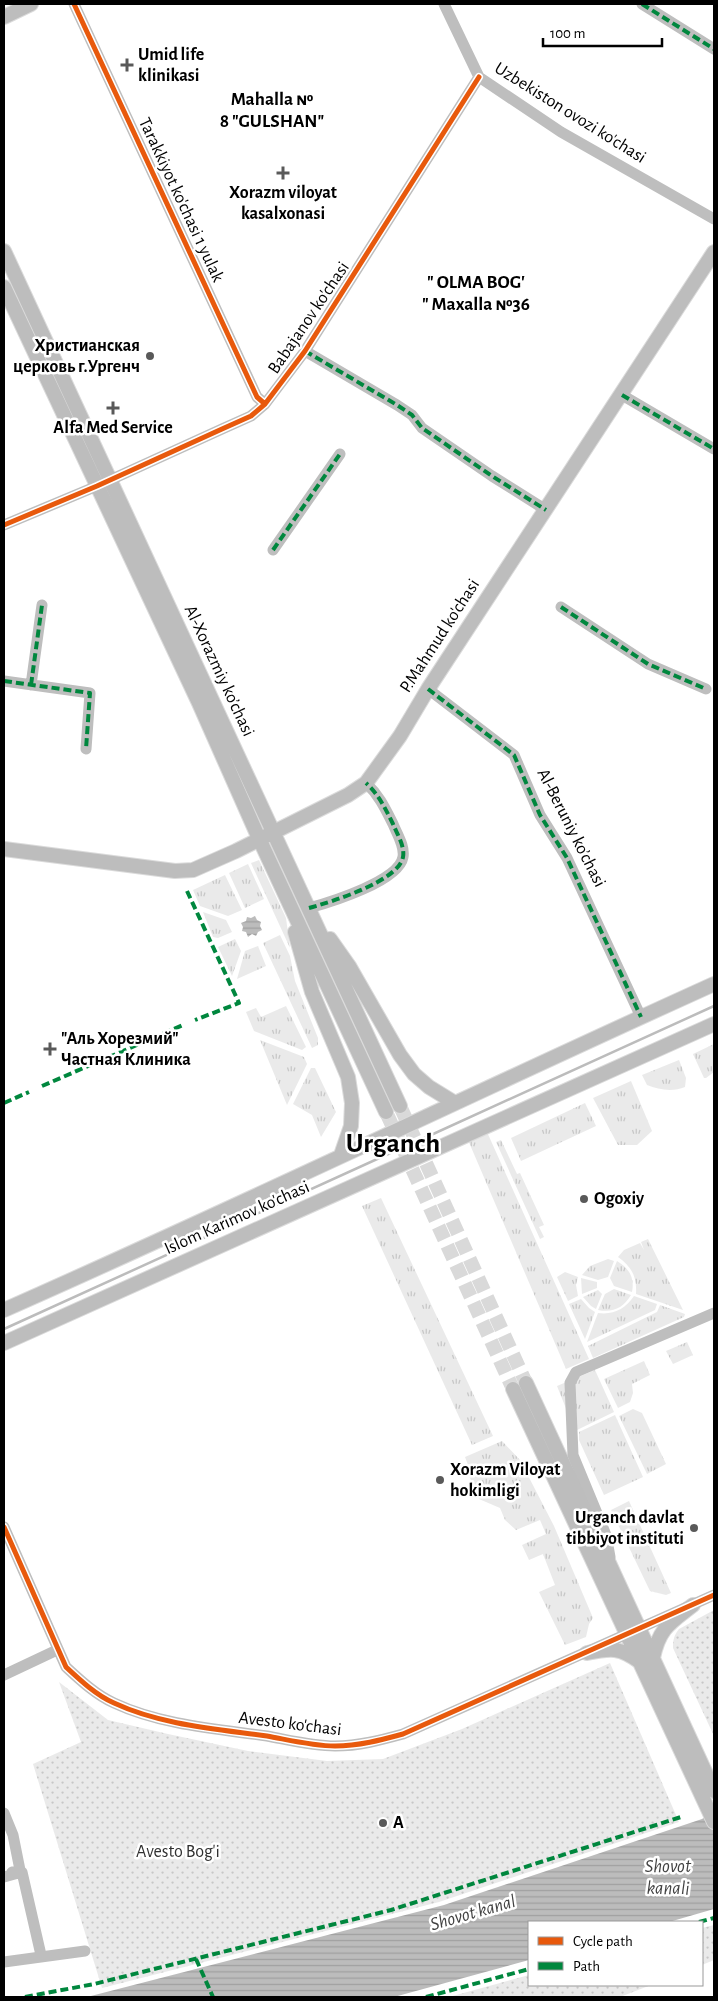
<svg xmlns="http://www.w3.org/2000/svg" width="718" height="2001" viewBox="0 0 718 2001" font-family="'Alegreya Sans',sans-serif">
<style>
.grass{fill:url(#grass-tufts)}
.park{fill:url(#park-dots)}
.water{fill:url(#water-rules)}
.lines{fill:none;stroke-linecap:round;stroke-linejoin:round}
.stream{stroke:#bcbcbc;stroke-width:2.5}
.major-tunnel{stroke:#d9d9d9;stroke-width:14;stroke-dasharray:14 7;stroke-linecap:butt}
.major-casing{stroke:#dbdbdb;stroke-width:16}
.minor{stroke:#bebebe;stroke-width:11}
.major{stroke:#bdbdbd;stroke-width:14}
.quiet{stroke:#00873e;stroke-width:4;stroke-dasharray:8 4;stroke-linecap:butt}
.cycleway-casing{stroke:#fff;stroke-width:8}
.cycleway{stroke:#e8590c;stroke-width:5}
.poi-dot{fill:#595959;stroke:#fff;stroke-width:2}
.labels{text-anchor:middle;dominant-baseline:central;stroke-width:5;stroke-linejoin:round;paint-order:stroke}
.poi-label{font-size:18px;font-weight:bold;fill:#000;stroke:#fff;text-anchor:start}
.street-label{font-size:18px;fill:#000;stroke:#fff}
.park-label{font-size:18px;fill:#303030;stroke:#fff}
.neighbourhood-label{font-size:19px;font-weight:bold;fill:#000;stroke:#fff}
.water-label{font-size:19px;font-style:italic;fill:#414141;stroke:#fff}
.town-label{font-size:28px;font-weight:bold;fill:#000;stroke:#fff}
</style>
<defs>
<pattern id="grass-tufts" width="24" height="20" patternUnits="userSpaceOnUse" patternTransform="scale(1.25)"><rect width="24" height="20" fill="#eaeaea"/><path d="M3 7l-1-3M5 7V3M7 7l1-3M15 17l-1-3M17 17v-4M19 17l1-3" fill="none" stroke="#c7c7c7"/></pattern>
<pattern id="park-dots" width="8" height="8" patternUnits="userSpaceOnUse" patternTransform="scale(1.25)"><rect width="8" height="8" fill="#eaeaea"/><path d="M2 2h.1M6 6h.1" fill="none" stroke="#c7c7c7" stroke-width="1.8" stroke-linecap="round"/></pattern>
<pattern id="water-rules" width="6" height="5" patternUnits="userSpaceOnUse" patternTransform="scale(1.25)"><rect width="6" height="5" fill="#bcbcbc"/><path d="M0 2.5h6" fill="none" stroke="#a0a0a0"/></pattern>
</defs>
<rect width="100%" height="100%" fill="#fff"/>
<path class="grass" d="M259,860L286,918L290,948L251,863Z
M248,864L264,899L245,908L229,873Z
M225,875L242,910L228,916L200,906L193,890Z
M203,912L226,920L232,932L218,938L213,937Z
M280,935L290,956L295,981L318,1038V1045L312,1048L263,943Z
M235,939L241,951L232,976L218,947Z
M258,946L266,966L237,979L245,951Z
M286,1006L306,1047L302,1050L254,1031L246,1012L256,1008L261,1017Z
M260,1040L304,1057L307,1064L287,1105Z
M714,1044V1072L706,1078H704L693,1054Z
M679,1060L686,1078L685,1087C673,1092 659,1090 647,1085L642,1075Z
M311,1068H315L336,1112L321,1137L312,1115L293,1104Z
M631,1081L652,1131L637,1145H618L593,1098Z
M585,1103L596,1126L521,1161L511,1138Z
M487,1132L589,1359L566,1369L468,1140Z
M501,1140L517,1174L520,1173L544,1225L539,1227L544,1237L540,1239L496,1142Z
M381,1198L493,1436L472,1445L362,1206Z
M648,1239L683,1310L636,1294C637,1277 632,1267 618,1257L624,1250L640,1243L644,1250L641,1242Z
M608,1259L614,1261L608,1277L598,1280L582,1275L590,1266Z
M617,1261C629,1268 635,1278 632,1292L614,1286L610,1278Z
M565,1272L578,1277L576,1285L578,1296L568,1301L557,1277Z
M581,1278L597,1282V1288L582,1294Z
M614,1289L631,1295C623,1308 613,1313 598,1310L605,1294Z
M598,1290L602,1294L596,1309L591,1306L583,1297Z
M634,1296L657,1304L655,1310L587,1342L598,1313C614,1315 625,1309 634,1296Z
M581,1299L589,1308L595,1312L585,1339L569,1304Z
M660,1305L685,1314L684,1317L593,1358L588,1346L657,1312Z
M687,1342L693,1355L673,1364L666,1351Z
M644,1361L650,1375L632,1384L633,1393L630,1402L618,1408L604,1379Z
M595,1370L614,1412L575,1431L557,1386Z
M633,1409L642,1413L666,1464L647,1474L619,1416Z
M615,1415L643,1477L604,1495L579,1440V1432Z
M502,1441L520,1460L554,1526L593,1618L589,1624L586,1637L565,1645L539,1592L555,1585L543,1554L529,1560L522,1545L546,1534L540,1520L516,1530L505,1520L500,1508L479,1499L467,1471L470,1470L465,1457Z
M629,1501L671,1593L666,1595L650,1591L611,1510Z"/>
<path class="park" d="M714,1610V1736L673,1648C673,1640 674,1635 679,1629Z
M610,1663L679,1822L439,1902L102,1988L33,1764L81,1742L59,1682L108,1720L168,1734L248,1751L327,1761L383,1759L462,1729Z
M714,1925V1960L702,1965V1928Z
M529,1975V1985H651L620,1997H449Z"/>
<path class="water" d="M255,916L257,920L261,922L260,926L262,930L258,932L256,936L252,934L248,937L246,932L242,931L243,927L241,923L246,921L247,917L251,918Z
M714,1811V1909L669,1922H529V1960L394,1997H87L444,1905L702,1819Z"/>
<g class="lines">
<path class="stream" d="M420,1140L714,1006
M4,1329L397,1150"/>
<path class="major-tunnel" d="M400,1106L526,1383
M386,1112L513,1389"/>
<g class="major-casing">
<path id="major" d="M4,17L31,4
M4,251L400,1106
M4,287L199,703L257,834L386,1112
M4,849L175,871L193,870L236,851L348,795L366,783L400,736L428,689L714,252
M295,932L312,992L348,1077L352,1103L351,1126L341,1155
M330,939L349,966L400,1055L414,1074L429,1087L455,1103
M4,1310C242,1205 477,1091 714,984
M4,1343L714,1024
M526,1383L714,1791
M513,1389L714,1822
M587,1653C611,1648 620,1647 640,1662
M653,1658C659,1628 670,1623 693,1605"/>
</g>
<path class="minor" d="M74,4L257,397L265,404
M444,4L479,77L561,132L714,219
M642,4L714,49
M305,351L397,405L412,415L422,428L492,476L546,510
M622,395L714,449
M4,525L97,486L222,429L251,416L265,404L305,351L479,77
M273,550L340,454
M561,607L648,664L706,689
M4,681L90,693L86,749
M31,685L42,605
M428,689L514,755L540,815L567,858L641,1017
M309,908C331,902 399,881 403,857C405,846 397,834 393,824C385,808 379,795 366,783
M4,1527L66,1667C80,1680 96,1695 114,1703C161,1725 217,1729 267,1736C289,1740 313,1746 335,1746C359,1746 381,1740 403,1734L714,1595
M610,1557L606,1535L573,1455L570,1383L576,1372L714,1313
M4,1675L57,1650
M4,1813L13,1835L20,1870L12,1872
M4,1877L22,1872L41,1955
M4,1962L85,1951"/>
<use href="#major" class="major"/>
<path class="quiet" d="M642,4L714,49
M305,351L397,405L412,415L422,428L492,476L546,510
M622,395L714,449
M273,550L340,454
M561,607L648,664L706,689
M4,681L90,693L86,749
M31,685L42,605
M428,689L514,755L540,815L567,858L641,1017
M187,891L239,1003L195,1020
M309,908C331,902 399,881 403,857C405,846 397,834 393,824C385,808 379,795 366,783
M42,1086L183,1025
M4,1103L29,1092
M699,1922L714,1918
M196,1959L213,1997
M25,1997L94,1984L391,1910L681,1817
M426,1997L529,1969"/>
<g class="cycleway-casing">
<path id="cycleway" d="M74,4L257,397L265,404
M4,525L97,486L222,429L251,416L265,404L305,351L479,77
M4,1527L66,1667C80,1680 96,1695 114,1703C161,1725 217,1729 267,1736C289,1740 313,1746 335,1746C359,1746 381,1740 403,1734L714,1595"/>
</g>
<use href="#cycleway" class="cycleway"/>
</g>
<g class="poi-dot">
<path d="M124.5 57.5h5v5h5v5h-5v5h-5v-5h-5v-5h5z"/>
<path d="M280.5 165.5h5v5h5v5h-5v5h-5v-5h-5v-5h5z"/>
<circle cx="150" cy="356" r="5"/>
<path d="M110.5 400.5h5v5h5v5h-5v5h-5v-5h-5v-5h5z"/>
<path d="M47.5 1041.5h5v5h5v5h-5v5h-5v-5h-5v-5h5z"/>
<circle cx="584" cy="1199" r="5"/>
<circle cx="440" cy="1480" r="5"/>
<circle cx="694" cy="1528" r="5"/>
<circle cx="383" cy="1823" r="5"/>
</g>
<g class="labels">
<g class="poi-label">
<text x="138" y="55">Umid life<tspan x="138" dy="21">klinikasi</tspan></text>
<text x="283" y="193" text-anchor="middle">Xorazm viloyat<tspan x="283" dy="21">kasalxonasi</tspan></text>
<text x="140" y="346" text-anchor="end">Христианская<tspan x="140" dy="21">церковь г.Ургенч</tspan></text>
<text x="113" y="428" text-anchor="middle">Alfa Med Service</text>
<text x="61" y="1039">"Аль Хорезмий"<tspan x="61" dy="21">Частная Клиника</tspan></text>
<text x="594" y="1199">Ogoxiy</text>
<text x="450" y="1470">Xorazm Viloyat<tspan x="450" dy="21">hokimligi</tspan></text>
<text x="684" y="1518" text-anchor="end">Urganch davlat<tspan x="684" dy="21">tibbiyot instituti</tspan></text>
<text x="393" y="1823">A</text>
</g>
<g class="street-label">
<text transform="translate(570 113) rotate(32)">Uzbekiston ovozi ko'chasi</text>
<text transform="translate(181 200) rotate(65)">Tarakkiyot ko'chasi 1 yulak</text>
<text transform="translate(309 318) rotate(-56)">Babajanov ko'chasi</text>
<text transform="translate(440 636) rotate(-57)">P.Mahmud ko'chasi</text>
<text transform="translate(219 671) rotate(65)">Al-Xorazmiy ko’chasi</text>
<text transform="translate(571 828) rotate(63)">Al-Beruniy ko’chasi</text>
<text transform="translate(237 1218) rotate(-24)">Islom Karimov ko'chasi</text>
<text transform="translate(290 1724) rotate(7)">Avesto ko'chasi</text>
</g>
<g class="park-label">
<text x="178" y="1852">Avesto Bog'i</text>
</g>
<g class="neighbourhood-label">
<text x="272" y="99">Mahalla №<tspan x="272" dy="22">8 "GULSHAN"</tspan></text>
<text x="476" y="282">" OLMA BOG'<tspan x="476" dy="22">" Maxalla №36</tspan></text>
</g>
<g class="water-label">
<text x="668" y="1866">Shovot<tspan x="668" dy="22">kanali</tspan></text>
<text transform="translate(473 1913) rotate(-16)">Shovot kanal</text>
</g>
<g class="town-label">
<text x="393" y="1144">Urganch</text>
</g>
</g>
<rect width="718" height="2001" fill="none" stroke="#000000" stroke-width="10"/>
<rect x="528" y="1921" width="175" height="65" fill="#ffffff" stroke="#999999"/>
<rect x="538" y="1937" width="25" height="8" fill="#e8590c" stroke="#999999"/>
<text x="573" y="1946" font-size="15" fill="#000000">Cycle path</text>
<rect x="538" y="1962" width="25" height="8" fill="#00873e" stroke="#999999"/>
<text x="573" y="1971" font-size="15" fill="#000000">Path</text>
<path d="M543 38v8h119v-8" fill="none" stroke="#000000" stroke-width="2.5"/>
<text x="550" y="38" font-size="15" fill="#000000" stroke="#ffffff" stroke-width="4" paint-order="stroke">100 m</text>
</svg>
